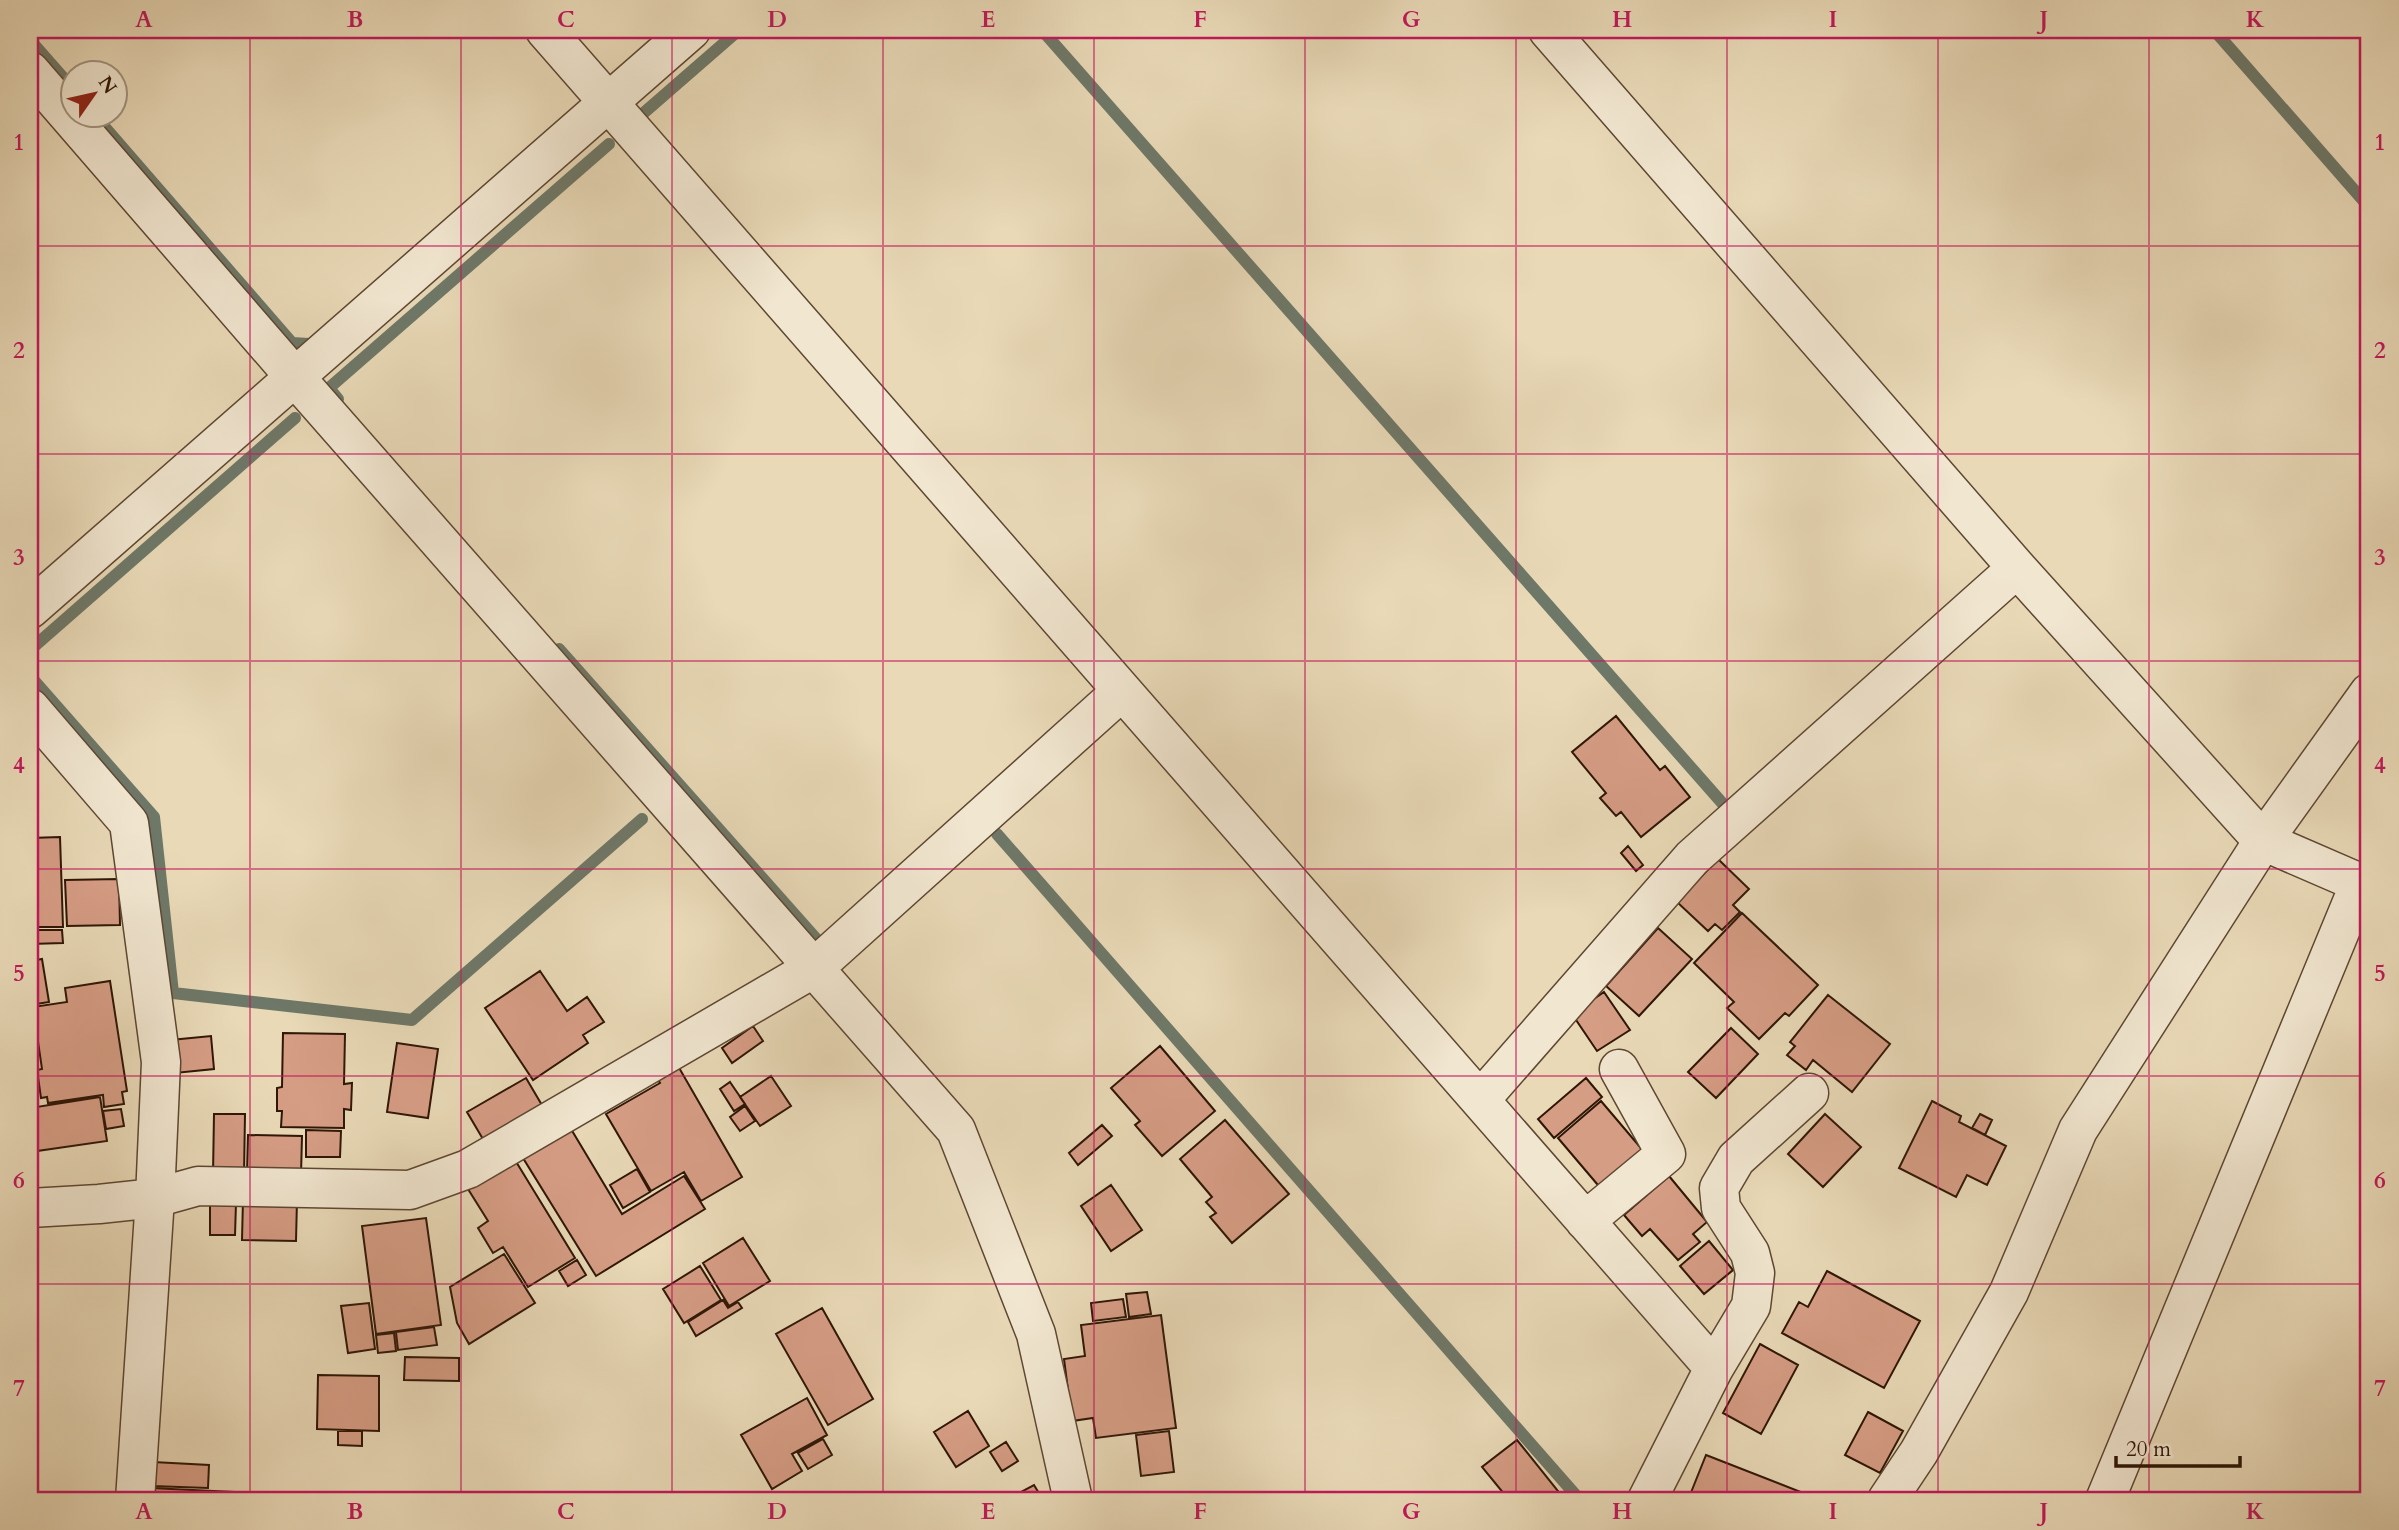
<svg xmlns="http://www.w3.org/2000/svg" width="2399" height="1530" viewBox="0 0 2399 1530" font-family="Cardo,serif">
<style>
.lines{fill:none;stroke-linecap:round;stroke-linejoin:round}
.stream{stroke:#6e7868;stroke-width:12}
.building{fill:#d69d85;stroke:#2f1606;stroke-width:2}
.minor-casing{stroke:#5e4732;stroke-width:41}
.minor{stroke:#f1e6d0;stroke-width:38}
.grid{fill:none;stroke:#c2185b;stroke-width:2;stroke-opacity:0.55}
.neatline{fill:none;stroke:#c2185b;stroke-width:2.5}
.grid-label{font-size:23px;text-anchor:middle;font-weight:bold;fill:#c2185b}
</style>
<rect width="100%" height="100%" fill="#e9d9b7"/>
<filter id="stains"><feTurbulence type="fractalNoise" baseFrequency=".00286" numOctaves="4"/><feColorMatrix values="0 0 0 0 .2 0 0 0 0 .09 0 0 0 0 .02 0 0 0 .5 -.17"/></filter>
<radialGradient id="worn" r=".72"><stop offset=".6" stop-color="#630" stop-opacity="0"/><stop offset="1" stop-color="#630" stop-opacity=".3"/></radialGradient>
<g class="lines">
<path class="stream" d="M1042,30L1723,804
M2214,30L2369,207
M30,40L74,90
M95,116L292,343L309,344
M639,117L739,30
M338,399L329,388L609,144
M559,649L819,942
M30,650L295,418
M30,676L154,817L173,993L412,1020L642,819
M997,834L1580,1500"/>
</g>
<path class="building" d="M1616,716L1660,770L1665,766L1690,797L1641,837L1621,812L1616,816L1600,798L1606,793L1572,752Z
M60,837L63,927H30V838Z
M1628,846L1643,865L1636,871L1621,853Z
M1718,859L1749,889L1733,905L1740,912L1722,930L1715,924L1708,931L1677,902Z
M119,879L120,925L67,926L65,880Z
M1742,913L1818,985L1789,1016L1785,1013L1759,1039L1727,1008L1734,1002L1694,963Z
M1658,928L1692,959L1639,1016L1606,986Z
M30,930H62L63,943L30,944Z
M42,959L49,1002L30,1005V961Z
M540,971L567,1011L587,997L604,1022L583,1035L588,1043L533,1080L485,1008Z
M110,981L127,1091L122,1092L124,1104L104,1107L103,1095L48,1103L47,1097L41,1098L37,1070L42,1069L33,1007L67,1002L65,988Z
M1604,992L1630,1030L1597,1051L1572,1014Z
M1828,995L1890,1044L1852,1092L1813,1060L1806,1070L1787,1055L1795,1046L1790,1042Z
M753,1026L763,1041L732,1063L722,1048Z
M1731,1028L1758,1054L1716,1098L1688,1072Z
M283,1033L345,1034L344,1084L352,1083L351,1110L344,1109V1128L281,1127L282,1111H277V1088L282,1087Z
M211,1036L214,1069L175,1073L171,1040Z
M397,1043L438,1049L428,1118L387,1112Z
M1160,1046L1215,1111L1162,1156L1135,1125L1140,1121L1111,1088Z
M678,1066L742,1177L701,1201L684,1172L651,1191L606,1114L660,1083L657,1078Z
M771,1076L791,1106L760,1126L740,1097Z
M526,1078L546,1112L487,1146L467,1112Z
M1586,1078L1602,1097L1554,1138L1538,1119Z
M730,1082L745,1104L734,1111L720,1089Z
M100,1097L107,1141L30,1152V1108Z
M1601,1101L1646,1154L1603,1191L1558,1138Z
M1932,1101L1961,1116L1959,1122L2006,1146L1987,1185L1967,1175L1956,1197L1899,1168Z
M745,1106L755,1121L740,1131L730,1117Z
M121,1109L124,1126L106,1129L103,1111Z
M214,1114H245L244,1175H213Z
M1825,1114L1861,1147L1823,1187L1788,1154Z
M1980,1114L1992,1120L1985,1135L1972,1128Z
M1225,1120L1289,1194L1232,1243L1210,1217L1216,1213L1206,1202L1212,1197L1180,1159Z
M1102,1125L1112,1136L1078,1165L1069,1153Z
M571,1129L622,1214L684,1176L705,1209L596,1276L523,1158Z
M306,1130L341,1131L340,1157H306Z
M248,1135L302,1136L301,1175L247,1173Z
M515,1160L575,1258L528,1287L503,1247L493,1253L478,1228L488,1221L468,1189Z
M637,1169L650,1192L623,1208L610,1185Z
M1669,1176L1707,1222L1693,1234L1700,1242L1678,1260L1650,1229L1642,1236L1624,1215Z
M1111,1185L1142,1230L1111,1251L1081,1206Z
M243,1199L297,1200L296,1241L242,1240Z
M210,1203H236L235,1235H210Z
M426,1218L441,1325L376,1334L362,1226Z
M743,1238L770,1281L729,1306L703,1263Z
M1709,1241L1733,1270L1704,1294L1680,1266Z
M504,1254L535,1303L469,1344L457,1323L450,1287Z
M577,1260L586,1275L568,1286L559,1271Z
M700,1266L721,1300L684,1323L663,1289Z
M1827,1271L1920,1321L1884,1388L1782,1333L1799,1302L1808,1307Z
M1147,1292L1151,1314L1129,1317L1126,1294Z
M1123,1299L1126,1317L1093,1321L1091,1303Z
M723,1300L728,1308L738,1302L742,1308L696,1336L688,1322Z
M369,1303L375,1349L348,1353L341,1306Z
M822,1308L873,1399L828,1425L776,1334Z
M1161,1315L1176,1428L1096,1438L1093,1418L1072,1421L1064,1359L1085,1356L1081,1325Z
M434,1327L437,1345L398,1350L396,1332Z
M394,1333L396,1351L378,1353L376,1335Z
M1760,1344L1798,1365L1761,1434L1723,1413Z
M405,1357L459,1358V1381L404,1380Z
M318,1375L379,1376V1431L317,1429Z
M807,1398L827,1435L792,1454L802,1471L772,1489L741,1435Z
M968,1411L989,1446L956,1467L934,1432Z
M1868,1412L1903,1431L1880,1473L1845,1455Z
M338,1431H362V1446L338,1445Z
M1169,1431L1174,1472L1141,1476L1136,1435Z
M823,1439L832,1455L808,1469L798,1453Z
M1517,1440L1562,1496L1557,1500H1509L1482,1467Z
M1006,1442L1018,1461L1002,1471L990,1452Z
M1706,1455L1811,1496L1809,1500H1688Z
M153,1462L209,1465L208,1488L152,1486Z
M1034,1485L1043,1500H1006Z
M150,1488L234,1492V1500H149Z
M237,1493L277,1494V1500H237Z"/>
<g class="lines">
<g class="minor-casing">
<path id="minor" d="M545,30L1714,1368L1647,1500
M1548,30L2017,568L2263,841L2360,883L2105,1500
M30,71L294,376L956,1130L1036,1334L1073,1500
M30,609L691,30
M30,708L129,823L161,1062L155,1198L99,1204L30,1208
M1480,1100L1692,858L2017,568
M1585,1221L1666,1154L1619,1069
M1714,1368L1751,1306L1755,1273L1750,1253L1721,1208L1719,1188L1736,1159L1809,1093
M135,1500L155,1198L198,1186L410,1190L468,1169L814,968L1122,691
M1887,1500L1919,1452L2009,1292L2078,1130L2263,841L2369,693"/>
</g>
<use href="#minor" class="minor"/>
</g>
<path class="grid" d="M250,30V1500M461,30V1500M672,30V1500M883,30V1500M1094,30V1500M1305,30V1500M1516,30V1500M1727,30V1500M1938,30V1500M2149,30V1500M30,246H2369M30,454H2369M30,661H2369M30,869H2369M30,1076H2369M30,1284H2369"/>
<rect width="2399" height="1530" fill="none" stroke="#e9d9b7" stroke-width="77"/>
<g transform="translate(94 94) rotate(56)"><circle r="33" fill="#f1e6d0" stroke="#a3937f" stroke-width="2"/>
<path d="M0-5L12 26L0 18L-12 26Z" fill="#8f2418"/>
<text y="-10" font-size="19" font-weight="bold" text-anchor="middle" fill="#2f1606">N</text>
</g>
<path d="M2116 1456v10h124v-10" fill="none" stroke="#2f1606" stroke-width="3.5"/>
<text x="2126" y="1456" font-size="21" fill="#2f1606" stroke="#f1e6d0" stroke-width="5" paint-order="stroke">20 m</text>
<rect x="38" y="38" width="2322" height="1454" class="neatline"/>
<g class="grid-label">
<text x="144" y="27">A</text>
<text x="355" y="27">B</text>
<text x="566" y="27">C</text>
<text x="777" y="27">D</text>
<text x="988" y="27">E</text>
<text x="1200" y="27">F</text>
<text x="1411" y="27">G</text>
<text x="1622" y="27">H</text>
<text x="1833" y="27">I</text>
<text x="2044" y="27">J</text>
<text x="2255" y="27">K</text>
<text x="19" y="150">1</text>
<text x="2380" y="150">1</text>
<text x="19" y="358">2</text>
<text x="2380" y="358">2</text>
<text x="19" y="565">3</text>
<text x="2380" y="565">3</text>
<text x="19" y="773">4</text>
<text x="2380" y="773">4</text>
<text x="19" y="981">5</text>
<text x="2380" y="981">5</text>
<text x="19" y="1188">6</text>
<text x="2380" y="1188">6</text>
<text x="19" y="1396">7</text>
<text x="2380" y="1396">7</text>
<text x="144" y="1519">A</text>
<text x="355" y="1519">B</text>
<text x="566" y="1519">C</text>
<text x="777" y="1519">D</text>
<text x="988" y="1519">E</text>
<text x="1200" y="1519">F</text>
<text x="1411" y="1519">G</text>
<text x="1622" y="1519">H</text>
<text x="1833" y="1519">I</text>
<text x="2044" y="1519">J</text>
<text x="2255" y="1519">K</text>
</g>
<rect width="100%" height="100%" filter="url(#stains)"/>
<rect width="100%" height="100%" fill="url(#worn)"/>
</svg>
